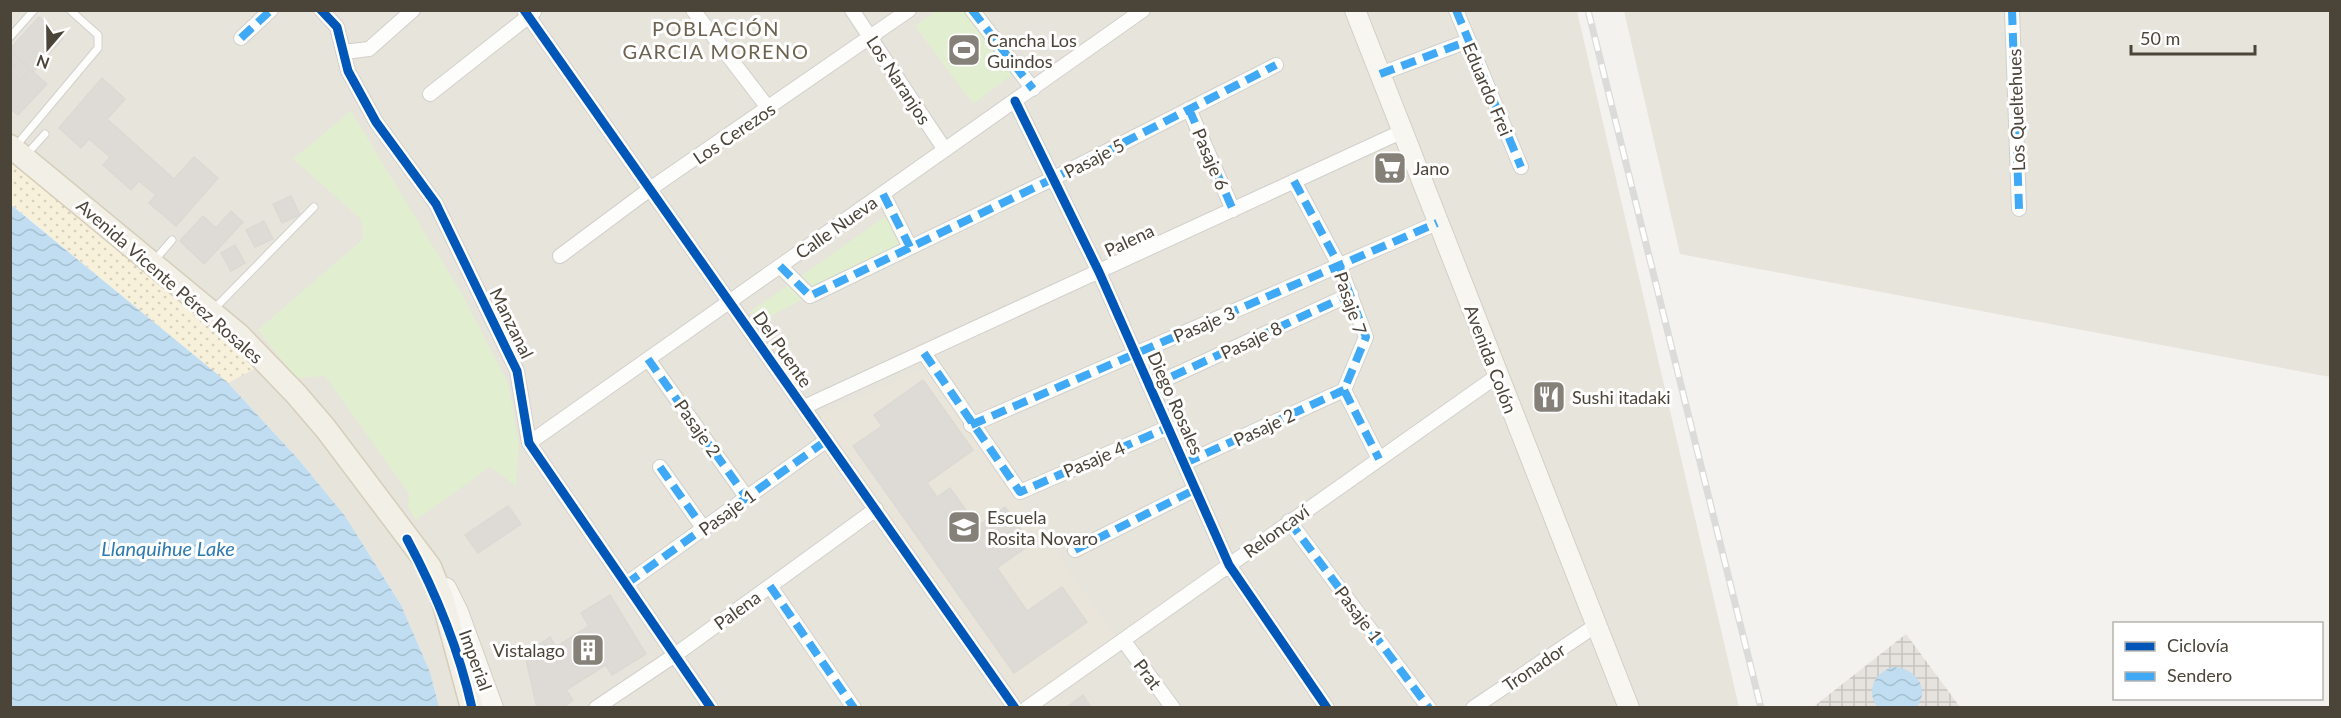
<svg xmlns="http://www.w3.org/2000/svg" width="2341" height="718" viewBox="0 0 2341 718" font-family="Lato,sans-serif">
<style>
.residential{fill:#e7e4dc}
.industrial{fill:url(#industrial-grid)}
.education{fill:#eae5da}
.green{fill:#e1eecf}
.sand{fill:url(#sand-dots)}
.water{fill:url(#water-waves)}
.building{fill:#dedbd6;stroke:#dcd9d4;stroke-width:1.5}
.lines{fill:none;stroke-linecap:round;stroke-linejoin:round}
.lane-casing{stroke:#d2d0cb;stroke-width:9}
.street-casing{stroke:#d2d0cb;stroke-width:16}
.secondary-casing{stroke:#d3cfc5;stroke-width:22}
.primary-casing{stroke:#d6cebb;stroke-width:25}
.lane{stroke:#fdfdfc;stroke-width:7}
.street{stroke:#fdfdfc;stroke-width:14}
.secondary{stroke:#f7f6f1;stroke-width:20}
.primary{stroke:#f2efe6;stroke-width:22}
.rail-casing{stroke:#dbdbda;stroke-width:7}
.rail{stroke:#fff;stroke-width:4.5;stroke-dasharray:14;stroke-linecap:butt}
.quiet{stroke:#3fa9f5;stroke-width:8;stroke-dasharray:15 8;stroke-linecap:butt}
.cycleway-casing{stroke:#fff;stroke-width:13}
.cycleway{stroke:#0057b8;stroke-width:9}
.labels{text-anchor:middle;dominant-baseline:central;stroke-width:6;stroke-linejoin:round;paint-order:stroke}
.poi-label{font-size:18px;fill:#4b4439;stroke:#fff;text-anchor:start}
.street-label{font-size:18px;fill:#4b4439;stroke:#fff}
.neighbourhood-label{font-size:20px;letter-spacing:1.5px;fill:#6e6250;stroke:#fff}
.water-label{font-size:20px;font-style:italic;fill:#2e7ab2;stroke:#fff}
</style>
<defs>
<pattern id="industrial-grid" width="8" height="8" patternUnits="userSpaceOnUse" patternTransform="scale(1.5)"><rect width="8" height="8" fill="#e6e2de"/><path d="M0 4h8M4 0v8" fill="none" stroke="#c7c3bf"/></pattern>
<pattern id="sand-dots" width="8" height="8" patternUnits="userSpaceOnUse" patternTransform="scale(1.5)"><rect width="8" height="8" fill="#f7f0da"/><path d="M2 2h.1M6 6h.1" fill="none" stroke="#d5cfbc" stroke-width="1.8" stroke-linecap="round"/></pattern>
<pattern id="water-waves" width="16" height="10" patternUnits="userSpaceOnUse" patternTransform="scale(1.5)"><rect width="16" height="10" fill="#c0ddf1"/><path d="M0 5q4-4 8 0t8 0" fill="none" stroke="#a6bfcf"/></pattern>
</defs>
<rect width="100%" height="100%" fill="#f4f2ee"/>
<path class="residential" d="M10,11H1577L1739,707H439L430,672L401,605L345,516L299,460L228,383L11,203Z
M1624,11H2330V377L1680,254Z"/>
<path class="industrial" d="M1906,634L1960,707L1812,708Z"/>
<path class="education" d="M925,369L1115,636L1016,707L815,417Z"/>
<path class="green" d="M936,11H967L1014,73L973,104L915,26Z
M351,111L462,294L508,383L519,446L516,486L490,467L416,520L408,507L409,494L325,376L296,378L258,330L363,239L361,219L293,159Z
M886,216L900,248L759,322L750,312Z"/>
<path class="sand" d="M10,160L248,359L254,369L228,383L11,204Z"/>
<path class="water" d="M10,204L228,383L299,460L345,516L401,605L430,672L439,707H11Z
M1892,667C1914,667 1931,687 1917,707H1877C1866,690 1874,674 1892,667Z"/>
<path class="building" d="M39,17L54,30L24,63L10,49Z
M54,30L63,38L33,72L24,63Z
M10,52L19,59L10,69Z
M19,59L30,69L21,80L10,71Z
M30,69L47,84L18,115L10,108V71L21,80Z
M102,78L125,99L107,119L174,179L194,157L218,178L176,226L149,203L156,195L139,181L131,190L103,165L110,157L89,139L81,148L59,128Z
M291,196L300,215L282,223L273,204Z
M231,211L243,222L204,264L180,241L203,216L216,228Z
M264,221L273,239L255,247L246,230Z
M235,245L245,263L231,271L221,253Z
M923,380L973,450L927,483L937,497L950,488L968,513L953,524L962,537L1005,507L1031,544L997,568L1027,611L1062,587L1087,622L1014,673L853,446L882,426L874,415Z
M508,506L521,524L478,553L465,535Z
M610,595L646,654L612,675L606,665L566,690L573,700L562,708H537L525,655L550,637L556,647L589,626L581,613Z
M1083,695L1091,708H1066Z"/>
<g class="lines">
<g class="lane-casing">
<path id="lane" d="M10,37L34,10
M15,147L98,48V35L70,10
M27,154L45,134
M154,261L172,240
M213,310L314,207"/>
</g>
<g class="street-casing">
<path id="street" d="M321,10L337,27L348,71L376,122L436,204L517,371L529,443L711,708
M524,10L1015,708
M693,10L769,109
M852,10L945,150
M972,10L1033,89
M1456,10L1521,167
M2012,10L2019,209
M241,38L271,10
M344,52L369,49L413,10
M1380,74L1468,41
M430,94L534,12
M1015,101L1099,272L1229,565L1327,708
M1189,109L1233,210
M1294,181L1339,265L1366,337L1344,390L1379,459
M883,194L910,247
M560,256L650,189L909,10
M780,266L810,296L1052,179L1276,65
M924,353L1020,492L1169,427
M648,359L747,498
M1151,386L1351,294
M804,407L1401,132
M971,425L1437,223
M529,443L1143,10
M1185,463L1344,390
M660,467L704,529
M1289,521L1429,708
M1075,550L1196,489
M626,584L827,440
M770,586L854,708
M1123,640L1173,708
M596,708L675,655L876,509
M1027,708L1497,376
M1473,708L1595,626"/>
</g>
<g class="secondary-casing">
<path id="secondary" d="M1355,10L1629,708
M446,588L458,612L493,708"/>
</g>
<g class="primary-casing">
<path id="primary" d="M10,146L239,335L296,394L326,429L430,567L442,597L472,708"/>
</g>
<use href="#lane" class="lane"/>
<use href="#street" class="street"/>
<use href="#secondary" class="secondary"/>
<use href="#primary" class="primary"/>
<g class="rail-casing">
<path id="rail" d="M1588,10L1761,708"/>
</g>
<use href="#rail" class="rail"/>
<path class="quiet" d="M972,10L1033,89
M1456,10L1521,167
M2012,10L2019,209
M241,38L271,10
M1380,74L1468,41
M1189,109L1233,210
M1294,181L1339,265L1366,337L1344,390L1379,459
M883,194L910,247
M780,266L810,296L1052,179L1276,65
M924,353L1020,492L1169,427
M648,359L747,498
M1151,386L1351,294
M971,425L1437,223
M1185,463L1344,390
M660,467L704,529
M1289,521L1429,708
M1075,550L1196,489
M626,584L827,440
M770,586L854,708"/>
<g class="cycleway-casing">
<path id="cycleway" d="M321,10L337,27L348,71L376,122L436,204L517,371L529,443L711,708
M524,10L1015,708
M1015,101L1099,272L1229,565L1327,708
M407,539C435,591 459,650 472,708"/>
</g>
<use href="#cycleway" class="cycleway"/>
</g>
<defs>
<g id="stadium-square" transform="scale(1.725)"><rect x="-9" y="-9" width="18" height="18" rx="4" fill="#868178" stroke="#fff"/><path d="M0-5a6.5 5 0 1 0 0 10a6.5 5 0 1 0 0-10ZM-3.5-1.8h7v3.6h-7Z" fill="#fff"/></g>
<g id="supermarket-square" transform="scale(1.725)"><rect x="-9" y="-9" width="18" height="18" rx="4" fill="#868178" stroke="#fff"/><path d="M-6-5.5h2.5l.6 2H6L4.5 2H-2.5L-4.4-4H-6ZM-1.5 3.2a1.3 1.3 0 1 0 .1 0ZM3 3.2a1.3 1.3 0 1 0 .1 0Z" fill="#fff"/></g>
<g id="restaurant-square" transform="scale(1.725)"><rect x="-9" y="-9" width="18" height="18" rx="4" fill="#868178" stroke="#fff"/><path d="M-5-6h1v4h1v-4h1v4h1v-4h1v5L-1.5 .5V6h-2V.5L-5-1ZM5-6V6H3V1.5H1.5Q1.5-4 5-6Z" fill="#fff"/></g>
<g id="school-square" transform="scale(1.725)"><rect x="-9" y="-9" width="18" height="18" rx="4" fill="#868178" stroke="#fff"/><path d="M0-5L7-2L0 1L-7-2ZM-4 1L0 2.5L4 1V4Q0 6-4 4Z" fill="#fff"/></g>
<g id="building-square" transform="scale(1.725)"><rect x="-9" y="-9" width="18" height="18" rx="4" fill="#868178" stroke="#fff"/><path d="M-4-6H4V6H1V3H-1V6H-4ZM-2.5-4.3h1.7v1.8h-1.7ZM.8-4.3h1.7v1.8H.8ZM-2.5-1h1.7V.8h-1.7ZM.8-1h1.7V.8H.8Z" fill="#fff"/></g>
</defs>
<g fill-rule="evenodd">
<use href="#stadium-square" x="964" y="50"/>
<use href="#supermarket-square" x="1390" y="168"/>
<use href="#restaurant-square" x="1549" y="397"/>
<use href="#school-square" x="964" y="527"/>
<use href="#building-square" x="588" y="650"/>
</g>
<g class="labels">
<g class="poi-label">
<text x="987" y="40">Cancha Los<tspan x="987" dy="21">Guindos</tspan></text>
<text x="1413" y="168">Jano</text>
<text x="1572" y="397">Sushi itadaki</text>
<text x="987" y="517">Escuela<tspan x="987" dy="21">Rosita Novaro</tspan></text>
<text x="565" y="650" text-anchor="end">Vistalago</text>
</g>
<g class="street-label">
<text transform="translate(899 80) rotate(57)">Los Naranjos</text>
<text transform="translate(1488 89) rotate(67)">Eduardo Frei</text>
<text transform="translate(2016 110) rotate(-92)">Los Queltehues</text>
<text transform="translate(734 133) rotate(-34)">Los Cerezos</text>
<text transform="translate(1094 158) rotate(-27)">Pasaje 5</text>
<text transform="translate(1211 159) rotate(67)">Pasaje 6</text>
<text transform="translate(836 227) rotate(-35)">Calle Nueva</text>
<text transform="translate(1129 240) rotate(-25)">Palena</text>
<text transform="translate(170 281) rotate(41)">Avenida Vicente Pérez Rosales</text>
<text transform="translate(1351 303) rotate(71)">Pasaje 7</text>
<text transform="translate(512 323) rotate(64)">Manzanal</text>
<text transform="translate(1204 324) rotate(-23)">Pasaje 3</text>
<text transform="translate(1251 340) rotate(-25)">Pasaje 8</text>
<text transform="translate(783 349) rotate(55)">Del Puente</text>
<text transform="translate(1491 359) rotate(69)">Avenida Colón</text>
<text transform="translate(1176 403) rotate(66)">Diego Rosales</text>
<text transform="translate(1264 427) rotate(-25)">Pasaje 2</text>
<text transform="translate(698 428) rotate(55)">Pasaje 2</text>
<text transform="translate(1094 459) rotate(-23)">Pasaje 4</text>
<text transform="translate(727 512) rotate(-36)">Pasaje 1</text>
<text transform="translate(1276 531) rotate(-36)">Reloncaví</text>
<text transform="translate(737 610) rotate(-36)">Palena</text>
<text transform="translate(1359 614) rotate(53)">Pasaje 1</text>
<text transform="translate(476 660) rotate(70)">Imperial</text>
<text transform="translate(1534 667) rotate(-34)">Tronador</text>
<text transform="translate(1148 674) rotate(53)">Prat</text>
</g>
<g class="neighbourhood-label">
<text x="716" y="28">POBLACIÓN<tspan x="716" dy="23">GARCIA MORENO</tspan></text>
</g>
<g class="water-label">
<text x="168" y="548">Llanquihue Lake</text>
</g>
</g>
<rect width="2341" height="718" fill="none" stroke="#4b4439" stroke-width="24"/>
<rect x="2113" y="622" width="210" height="78" fill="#ffffff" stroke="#b7b4b0" stroke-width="1.5"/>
<rect x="2125" y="642" width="30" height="9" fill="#0057b8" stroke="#b7b4b0" stroke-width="1.5"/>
<text x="2167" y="652" font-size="18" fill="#4b4439">Ciclovía</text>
<rect x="2125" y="672" width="30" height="9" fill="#3fa9f5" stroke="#b7b4b0" stroke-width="1.5"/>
<text x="2167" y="682" font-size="18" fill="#4b4439">Sendero</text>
<g transform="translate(48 48) rotate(200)" stroke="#ffffff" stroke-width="4.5" paint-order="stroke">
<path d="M0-4.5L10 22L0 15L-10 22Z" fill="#4b4439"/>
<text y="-9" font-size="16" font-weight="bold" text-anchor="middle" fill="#4b4439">N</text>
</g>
<path d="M2131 45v9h124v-9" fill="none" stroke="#4b4439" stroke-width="3"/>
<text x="2140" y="45" font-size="18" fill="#4b4439" stroke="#ffffff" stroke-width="4.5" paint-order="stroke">50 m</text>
</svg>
